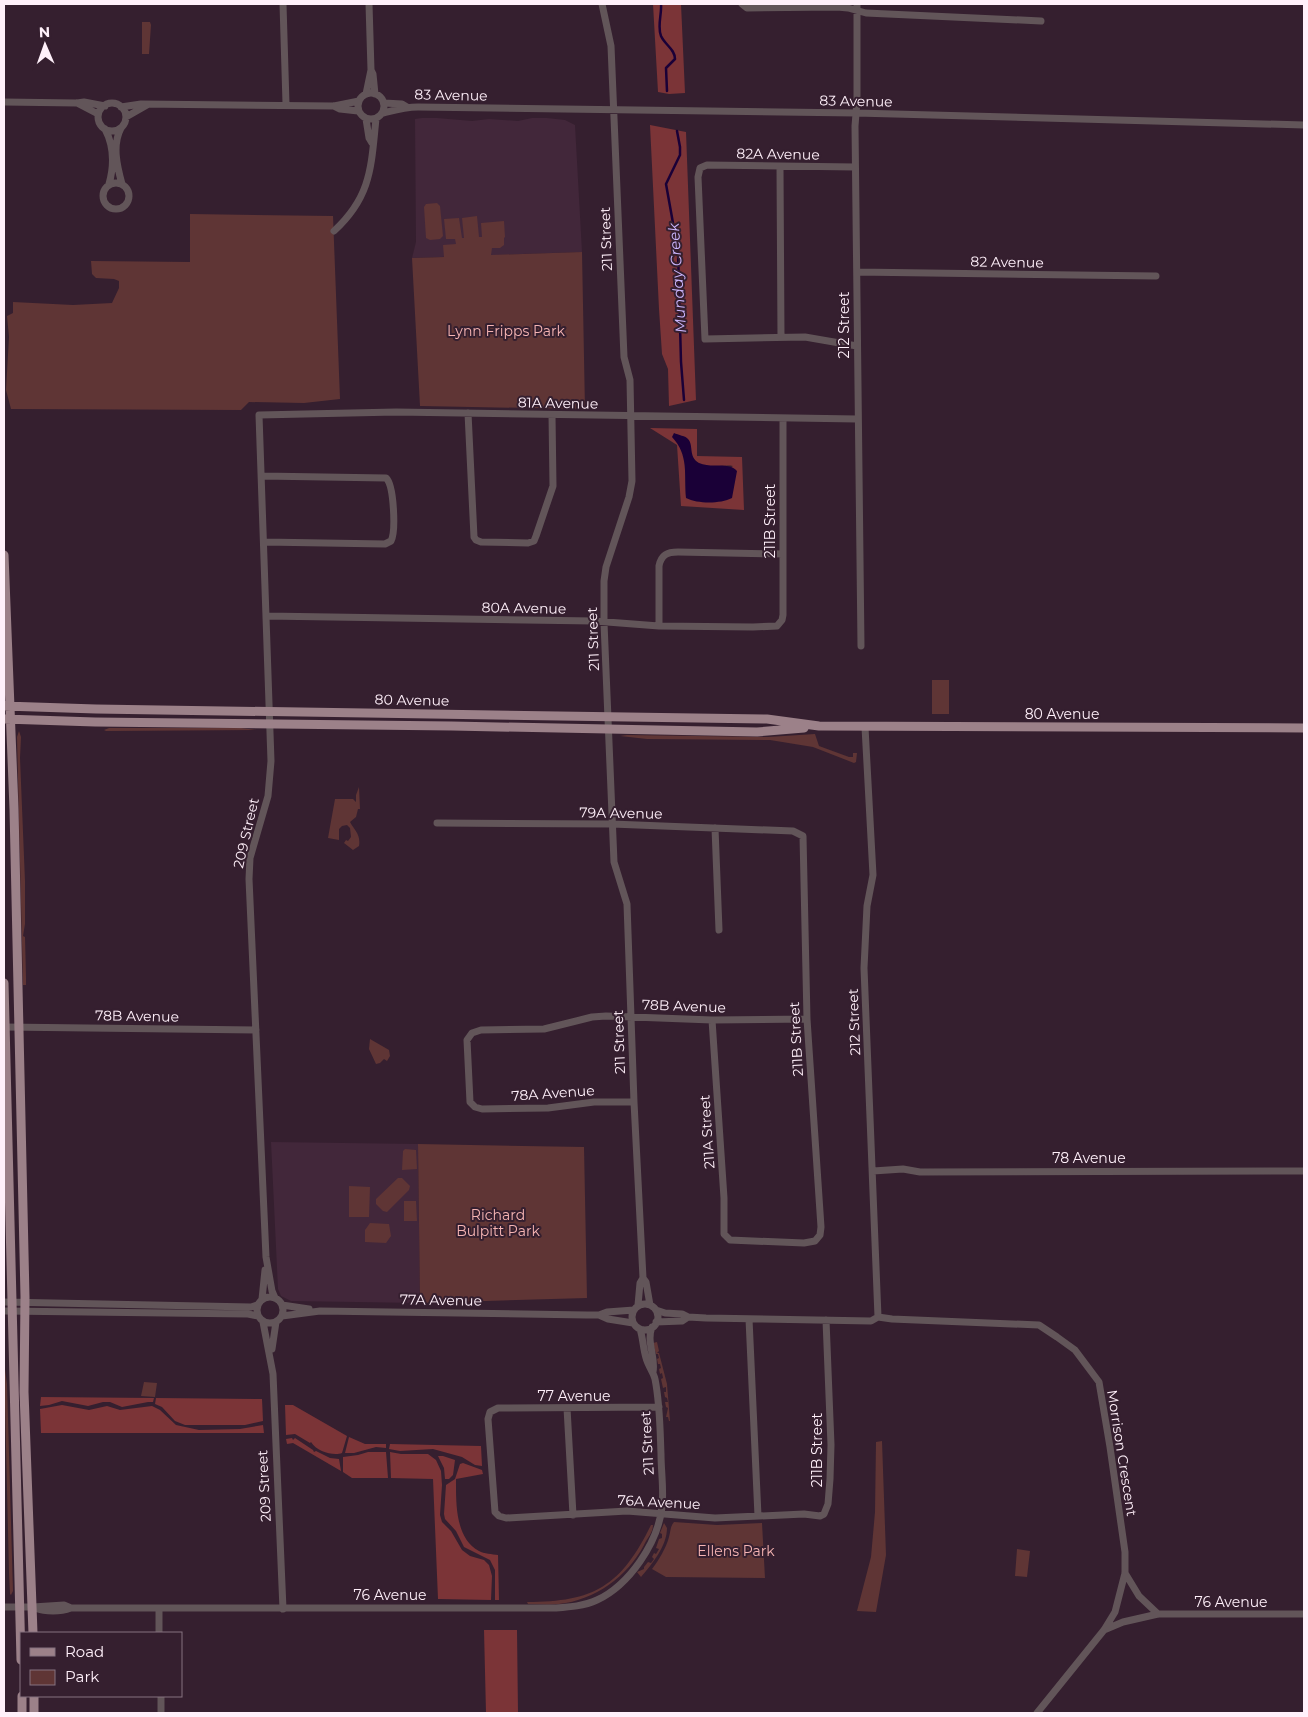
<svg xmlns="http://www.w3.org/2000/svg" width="1308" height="1717" viewBox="0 0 1308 1717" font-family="Montserrat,sans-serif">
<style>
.built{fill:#42273a}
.green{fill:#5f3535}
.forest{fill:#7b3437;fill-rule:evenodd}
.water{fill:#1a0037}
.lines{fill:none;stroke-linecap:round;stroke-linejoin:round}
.stream{stroke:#1a0037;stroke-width:2.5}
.minor{stroke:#625559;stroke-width:7}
.major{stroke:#9c8189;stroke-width:9}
.labels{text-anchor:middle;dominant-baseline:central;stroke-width:4;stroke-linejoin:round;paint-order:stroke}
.street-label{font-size:14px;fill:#fff0fa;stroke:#351f2f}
.park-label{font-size:14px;fill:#f6b4b3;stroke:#351f2f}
.water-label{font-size:15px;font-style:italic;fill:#ccb7ff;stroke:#351f2f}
</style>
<rect width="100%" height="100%" fill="#351f2f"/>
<path class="built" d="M422,118H437L472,121L489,119L518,121L532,118H547L565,120L575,125L582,252L412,258L416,242L415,119Z
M271,1142L418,1144L420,1303L291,1301L281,1296L278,1289Z"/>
<path class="green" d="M142,22H150L151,25L149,54H142Z
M437,203L440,206L443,236L440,239L430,240L426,238L424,207L426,204Z
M190,214L333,216L340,399L304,403L249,402L241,410L11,409L6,390L9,337L7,316L13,313V302L73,305L112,303L119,288V281L114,279L96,278L92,274L91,261L190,262Z
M477,216L479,237H482L481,223L504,221L505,237L504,238V245L500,248H492L491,255L582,252L585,409L420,406L412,258L444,257L443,245L456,244L455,239H446L444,219L459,218L462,238H464L462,218Z
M932,680H949V714H932Z
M109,728H241L257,730L106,731L104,730Z
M19,731L21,737L20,758L25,881V924L23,936L25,937L26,978V985H23L17,737Z
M815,734L819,746L849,757H853V753H857L856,762L854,763L813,747L770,740L647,739L620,736L627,735L768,737Z
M359,787L360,809H358L356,817L350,822C354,830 361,834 359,846L353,850L344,843L346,840L348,841L351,837L350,828L347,825L342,826L339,829V840L328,838L335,799H353L356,802V795Z
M370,1039L389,1050L390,1056L387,1061L384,1059L380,1063L376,1064L369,1049Z
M418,1144L584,1147L587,1298L420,1303Z
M405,1149L416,1150L417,1169L402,1170L403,1151Z
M398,1178H402L410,1186L409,1190L387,1212L383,1211L376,1204V1199Z
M349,1186L370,1187L369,1217H349Z
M404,1201H416L417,1221H404Z
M370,1223L389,1224L391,1236L386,1243L365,1242V1230Z
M657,1342L659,1351L657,1353H659L667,1384L670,1421H669L668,1417H666L668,1408L666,1407L665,1402H668L667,1398L665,1397L664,1392H666V1387L663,1388L661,1379L663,1378L662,1373L660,1374L659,1369L661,1368L660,1364H658L657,1359L659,1358L658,1354H656L653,1343Z
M4,1362L7,1384L13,1591L11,1595L10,1594L9,1573Z
M144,1382L157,1383L155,1397L141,1396Z
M882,1441L886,1555L876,1612L857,1611L871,1557L875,1512L876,1442Z
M674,1522L717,1525L762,1523L765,1578L666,1577L652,1569C659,1560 666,1548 669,1537C671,1530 670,1527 674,1522Z
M664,1523L667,1528C667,1546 652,1564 641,1577L637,1572L644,1569V1567L648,1562L651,1563L654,1559L652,1557L654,1553L656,1554L659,1549L656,1548L659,1539L662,1538V1534L660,1533Z
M651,1525H653C653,1533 647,1538 644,1545C627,1577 595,1600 559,1604C549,1605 538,1604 528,1604L527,1602C594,1602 621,1586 651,1525Z
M1017,1549L1030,1551L1027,1577L1015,1576Z"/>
<path class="forest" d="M653,4H681L685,93L669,94L658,92Z
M650,125L686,132L696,400L669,406L668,369L662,354L659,309Z
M650,428L697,429V456L742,457L744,510L681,506L677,445ZM679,436C698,440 684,453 698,463C707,470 722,464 733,466L686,498L685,458L679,445Z
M41,1397L154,1398L153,1402H148L122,1407L110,1402H103L88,1406L62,1401L49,1405L40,1406Z
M156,1398L262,1399L263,1421L245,1425H185L175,1421L162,1407L155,1404Z
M62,1405L89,1410L107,1406L120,1410L152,1406L160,1410L176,1425L199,1430L240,1429L263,1425L264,1433H41L40,1409Z
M285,1405H293L347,1436L342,1453C334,1456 317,1452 311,1442L310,1443L295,1434L286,1435Z
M349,1437L365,1444H386V1448L376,1447L354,1453H345Z
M292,1438L293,1440L295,1438L313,1450L314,1452L316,1451L330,1458L339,1459L341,1471L293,1443L287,1444L286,1439Z
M390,1444L481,1446L482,1466L475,1465L462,1457L433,1449L400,1451L389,1449Z
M368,1452H386L388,1478H352L343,1472V1457L358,1455Z
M390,1452L401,1454H428L436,1460L441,1471L442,1485L440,1515L442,1522L451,1531L462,1550L470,1556L484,1560L489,1565L492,1576L491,1600L438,1599L433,1479L391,1478Z
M438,1456H443L455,1460L453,1475L449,1479H445L444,1468Z
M463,1463L482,1470L483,1474L456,1479C456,1503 455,1538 479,1551C484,1554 492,1554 498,1555L499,1600H495V1570L490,1560L464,1547L456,1531L445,1519L444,1514L446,1485L455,1479L460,1464Z
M484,1630H517L518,1713H486Z"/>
<path class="water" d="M674,433C678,435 686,436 688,439C694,445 688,457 699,463C712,469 728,461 737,471L732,498C720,504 698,504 686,498C684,474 689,455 672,437Z"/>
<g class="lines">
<path class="stream" d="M661,4C662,14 657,26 661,36C665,45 675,49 675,59L666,68L667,91
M677,131L680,147V155L666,184L678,251L681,362L684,400"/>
<path class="minor" d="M283,4L286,104
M369,4L371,70L373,74L375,94
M602,4L611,46L624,357L630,380L632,481L629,497L606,567L604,581V623L614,862L627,904L634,1102L643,1278L646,1282L650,1305
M742,4L747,8L837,7L848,8L866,13L1041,21
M857,4V101L855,126L861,646
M358 106a13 13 0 1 1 26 0a13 13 0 1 1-26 0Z
M366,94L371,70
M4,102L77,103L84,102L105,106
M77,103L98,114
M384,103L402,104L407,107
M98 117a14 14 0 1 1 28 0a14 14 0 1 1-28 0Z
M334,106L340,109L358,111
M121,107L141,104L334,106L359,101
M383,113C395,110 406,107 418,107L856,113L1304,125
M126,117L147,105
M366,119L369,138L372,143
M121,128C112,145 117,166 122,184
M105,129C114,146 114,166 109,184
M780,167L781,337
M855,167L707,165L700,168L698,177L705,339L805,337L857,346
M103 196a13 13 0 1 1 26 0a13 13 0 1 1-26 0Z
M334,231C372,196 371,166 376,119
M857,272L1156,276
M468,413L474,537L476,540L481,542L528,543L534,541L536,536L553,486L552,415
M262,476L386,478C394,485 396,531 391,541L385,544L264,542
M266,616L594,621L659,626L753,627L777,626L782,620L783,615V418
M659,626V566C661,555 667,552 678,552L783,554
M865,727L873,875L867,906L864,968L878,1317
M437,823L612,824L793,831L803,836L807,1019L821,1227L820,1235L815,1241L804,1243L730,1240L724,1234V1198L712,1020
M715,828L719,930
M4,1027L256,1030
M634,1102H594L548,1108L482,1109L475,1107L470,1102L467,1040L472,1033L481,1030L544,1029L592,1017L606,1016L712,1020L807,1019
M873,1171L903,1169L920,1172L1304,1171
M257 1310a13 13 0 1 1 26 0a13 13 0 1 1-26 0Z
M275,1298L272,1291L266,1257L249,879L250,858L268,796L271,761L259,415L396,412L857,419
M262,1299L265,1270
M4,1302L251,1307L257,1305
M632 1317a13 13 0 1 1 26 0a13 13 0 1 1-26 0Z
M282,1305L309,1309
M638,1305L640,1283L643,1278
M656,1310L665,1313L682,1314L688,1317L706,1318L871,1321L878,1317
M4,1311L248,1314L258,1316
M599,1315L607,1312L634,1310
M282,1316L320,1311L587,1315H599L608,1319L633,1323
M878,1317L892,1319L1039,1325L1057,1337L1075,1350L1099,1382L1110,1447L1125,1552V1573L1115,1612L1104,1630L1037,1713
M749,1319L758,1516
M263,1322L273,1374L283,1609
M656,1322L682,1321L688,1317
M652,1327C646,1342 656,1357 653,1372
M272,1349L276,1322
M659,1407L498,1408L490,1412L488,1419L495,1512L499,1516L506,1518L627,1511L715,1518L804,1514L820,1516L824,1514L828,1504L830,1479L831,1445L826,1320
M567,1408L573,1515
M1125,1573L1139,1596L1158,1614
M4,1607H33L64,1605L71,1608C233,1608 395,1607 556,1608C570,1607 584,1606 597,1600C629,1585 658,1543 662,1507C664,1490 661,1471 661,1454C660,1429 660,1404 655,1379C653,1371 648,1366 646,1358C643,1348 643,1338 640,1329
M35,1608C46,1612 60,1612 71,1608
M159,1608V1633
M1104,1630L1123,1622L1158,1614H1304
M161,1696V1713"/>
<path class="major" d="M4,555L14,809L25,1297L24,1392L33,1633
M4,706L96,709L767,719L819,726L1304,728
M4,719L95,722L452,726L757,732L804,728
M4,983L21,1660
M22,1696V1713
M34,1696V1713"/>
</g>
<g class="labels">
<g class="street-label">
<text transform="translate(451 95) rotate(1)">83 Avenue</text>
<text transform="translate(856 101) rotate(1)">83 Avenue</text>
<text transform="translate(778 154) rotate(1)">82A Avenue</text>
<text transform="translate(606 239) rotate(-92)">211 Street</text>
<text transform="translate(1007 262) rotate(1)">82 Avenue</text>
<text transform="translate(844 325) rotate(-90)">212 Street</text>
<text transform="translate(558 403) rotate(1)">81A Avenue</text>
<text transform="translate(770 521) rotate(-90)">211B Street</text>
<text transform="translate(524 608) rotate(1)">80A Avenue</text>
<text transform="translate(593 639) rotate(-92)">211 Street</text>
<text transform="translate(412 700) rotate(1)">80 Avenue</text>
<text x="1062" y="714">80 Avenue</text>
<text transform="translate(621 813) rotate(1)">79A Avenue</text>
<text transform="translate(246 833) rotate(-77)">209 Street</text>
<text transform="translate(684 1006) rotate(2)">78B Avenue</text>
<text transform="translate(137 1016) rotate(1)">78B Avenue</text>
<text transform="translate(854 1022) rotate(-92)">212 Street</text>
<text transform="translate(796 1039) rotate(-93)">211B Street</text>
<text transform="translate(619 1042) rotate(-92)">211 Street</text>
<text transform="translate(553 1093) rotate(-4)">78A Avenue</text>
<text transform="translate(707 1132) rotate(-94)">211A Street</text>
<text x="1089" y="1158">78 Avenue</text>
<text transform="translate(441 1300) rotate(1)">77A Avenue</text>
<text x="574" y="1396">77 Avenue</text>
<text transform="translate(647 1443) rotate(-93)">211 Street</text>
<text transform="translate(817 1450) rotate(-90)">211B Street</text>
<text transform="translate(1122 1453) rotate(81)">Morrison Crescent</text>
<text transform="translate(264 1486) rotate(-93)">209 Street</text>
<text transform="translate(659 1502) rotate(3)">76A Avenue</text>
<text x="390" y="1595">76 Avenue</text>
<text x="1231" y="1602">76 Avenue</text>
</g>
<g class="park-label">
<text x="506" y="331">Lynn Fripps Park</text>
<text x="498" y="1215">Richard<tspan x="498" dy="16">Bulpitt Park</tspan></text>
<text x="736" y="1551">Ellens Park</text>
</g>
<g class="water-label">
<text transform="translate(677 278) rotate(-94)">Munday Creek</text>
</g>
</g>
<rect width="1308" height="1717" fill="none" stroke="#fff0fa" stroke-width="10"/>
<rect x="20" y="1632" width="162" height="65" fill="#351f2f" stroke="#867380"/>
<rect x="30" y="1648" width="25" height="8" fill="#9c8189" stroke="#867380"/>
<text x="65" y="1657" font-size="15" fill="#fff0fa">Road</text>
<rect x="30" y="1670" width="25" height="15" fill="#5f3535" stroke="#867380"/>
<text x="65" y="1682" font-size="15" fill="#fff0fa">Park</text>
<g transform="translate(45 45) rotate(358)" stroke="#351f2f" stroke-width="4" paint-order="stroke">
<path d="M0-4L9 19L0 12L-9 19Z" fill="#fff0fa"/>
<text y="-8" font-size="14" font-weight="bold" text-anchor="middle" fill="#fff0fa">N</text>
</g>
</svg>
